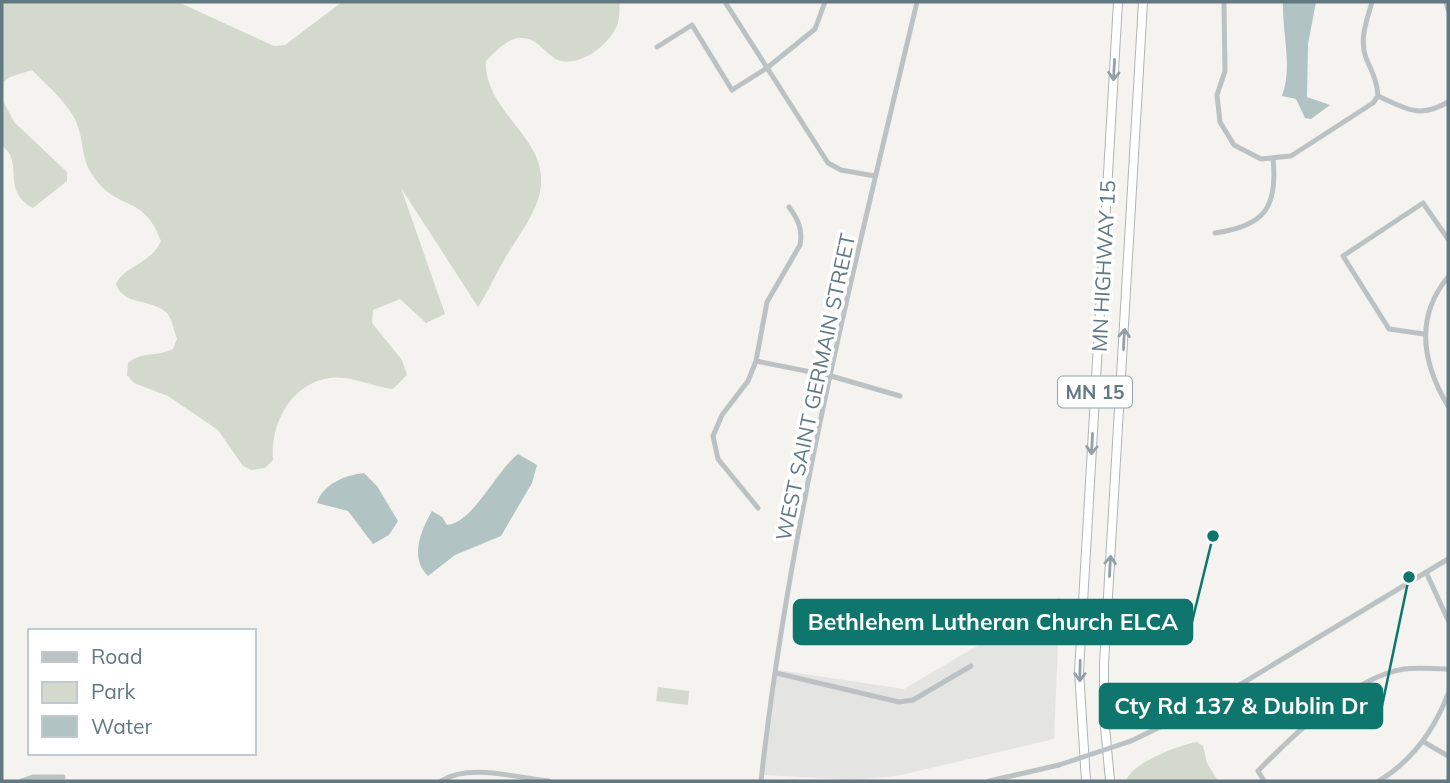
<svg xmlns="http://www.w3.org/2000/svg" width="1450" height="783" viewBox="0 0 1450 783" font-family="Mulish,sans-serif">
<style>
.built{fill:#e4e5e3}
.green{fill:#d4d9ce}
.water{fill:#b1c3c3}
.lines{fill:none;stroke-linecap:round;stroke-linejoin:round}
.highway-casing{stroke:#b0b5b7;stroke-width:10}
.minor{stroke:#bcc2c4;stroke-width:5}
.highway{stroke:#fff;stroke-width:8}
.minor-bridge{stroke:#bcc2c4;stroke-width:5}
.oneway{stroke:#91a1a7}
.labels{text-anchor:middle;dominant-baseline:central;stroke-width:7;stroke-linejoin:round;paint-order:stroke}
.shield{fill:#fff;stroke:#91a1a7;stroke-width:2}
.shield-label{font-size:19px;font-weight:bold;fill:#627981}
.street-label{font-size:21px;fill:#627981;stroke:#fff}
.leader{fill:none;stroke:#0f766e;stroke-width:2.5}
.callout-dot{fill:#0f766e;stroke:#fff;stroke-width:2.5}
.callout{fill:#0f766e;stroke:#0f766e;stroke-width:2.5}
.callout-label{font-size:23px;text-anchor:middle;font-weight:bold;fill:#fff}
</style>
<rect width="100%" height="100%" fill="#f4f3ef"/>
<path class="built" d="M1060,597L1054,739L897,776L855,780L763,775L778,670L904,689Z"/>
<path class="green" d="M2,2H178L274,46L285,45L342,2H620C619,8 620,17 618,23C611,44 580,68 558,60C546,55 538,38 522,38C508,37 495,52 486,61C484,89 507,114 523,135C562,185 530,216 504,260C495,275 488,292 478,307L401,188L445,314L426,323L400,299L373,310L372,323L402,360L407,375L393,389C372,387 352,375 329,378C290,384 270,425 273,460L265,468L251,470L243,466L218,430L168,396L134,383L127,375L128,363C142,351 157,357 173,349L177,339C174,331 172,319 167,313C151,298 123,306 116,284C124,266 151,264 161,241C144,195 120,211 96,180C80,160 85,145 77,124C69,103 47,86 32,70L10,77L2,83Z
M2,99L14,122L67,172V181L33,208C0,190 25,162 2,146Z
M658,687L689,691L688,705L656,701Z
M1197,742L1203,746L1207,763L1218,781H1126C1131,763 1179,745 1197,742Z"/>
<path class="water" d="M1283,2H1316L1308,44L1307,97L1330,105L1311,119L1305,118L1296,99L1282,96C1293,65 1282,34 1283,2Z
M518,454L537,465L532,483L501,536L455,555L428,576C409,558 421,530 432,511L442,517L447,525C473,523 496,471 518,454Z
M364,473L377,486L398,521L389,535L373,544L348,511L317,503C323,484 345,475 364,473Z"/>
<g class="lines">
<g class="highway-casing">
<path id="highway" d="M1086,781L1079,671L1118,2
M1110,781L1104,716V664L1143,2"/>
</g>
<path class="minor" d="M725,2L828,163L841,170L875,176
M1224,2L1225,71L1217,95L1220,122L1234,145L1261,159L1291,156L1373,103L1378,96C1377,80 1372,72 1366,58C1359,39 1367,20 1372,2
M1446,2L1448,10
M657,47L692,25L732,90L767,68L815,29L825,2
M1378,96C1407,109 1419,119 1448,102
M1215,233C1265,226 1278,207 1273,158
M1448,277C1414,318 1423,364 1448,406
M1424,334L1389,329L1343,256L1423,203L1448,239
M756,361L831,376L900,396
M758,508L718,459L713,436L722,415L748,381L756,361L767,302L800,245C803,230 798,219 789,207
M1426,572L1448,620
M776,673L899,702L913,700L971,666
M1131,741L1208,704L1448,559
M1424,742L1448,756
M21,781L33,777H63
M441,781C470,763 517,778 549,781
M761,781C790,518 856,259 917,2
M989,781L1059,765
M1264,781L1258,771C1293,735 1353,677 1404,669C1418,667 1434,669 1448,669
M1379,781C1413,760 1434,731 1448,694"/>
<use href="#highway" class="highway"/>
<path class="minor-bridge" d="M1059,765L1131,741"/>
</g>
<defs><path id="oneway-shaft" d="M-6 0H5M1.5-3L5.5 0L1.5 3" fill="none" stroke-width="1.6" stroke-linecap="round" stroke-linejoin="round" transform="scale(1.75)"/></defs>
<g class="oneway">
<use href="#oneway-shaft" transform="translate(1114 70) rotate(93)"/>
<use href="#oneway-shaft" transform="translate(1124 339) rotate(-87)"/>
<use href="#oneway-shaft" transform="translate(1092 444) rotate(93)"/>
<use href="#oneway-shaft" transform="translate(1110 566) rotate(-87)"/>
<use href="#oneway-shaft" transform="translate(1080 671) rotate(91)"/>
</g>
<g class="labels">
<rect class="shield" x="1058" y="376.5" width="74" height="31" rx="5"/>
<g class="shield-label">
<text x="1095" y="392">MN 15</text>
</g>
<g class="street-label">
<text transform="translate(1103 266) rotate(-87)">MN HIGHWAY 15</text>
<text transform="translate(815 387) rotate(-78)">WEST SAINT GERMAIN STREET</text>
</g>
</g>
<path class="leader" d="M1213 536L1192 622M1409 577L1382 706"/>
<g class="callout-dot">
<circle cx="1213" cy="536" r="7"/>
<circle cx="1409" cy="577" r="7"/>
</g>
<g class="callout">
<rect x="794" y="600" width="398" height="44" rx="7"/>
<rect x="1100" y="684" width="282" height="44" rx="7"/>
</g>
<g class="callout-label">
<text x="993" y="630">Bethlehem Lutheran Church ELCA</text>
<text x="1241" y="714">Cty Rd 137 &amp; Dublin Dr</text>
</g>
<rect width="1450" height="783" fill="none" stroke="#627981" stroke-width="7"/>
<rect x="28" y="629" width="228" height="126" fill="#ffffff" stroke="#c0c9cd" stroke-width="2"/>
<rect x="42" y="652" width="35" height="10" fill="#bcc2c4" stroke="#c0c9cd" stroke-width="2"/>
<text x="91" y="664" font-size="21" fill="#627981">Road</text>
<rect x="42" y="682" width="35" height="21" fill="#d4d9ce" stroke="#c0c9cd" stroke-width="2"/>
<text x="91" y="699" font-size="21" fill="#627981">Park</text>
<rect x="42" y="716" width="35" height="21" fill="#b1c3c3" stroke="#c0c9cd" stroke-width="2"/>
<text x="91" y="734" font-size="21" fill="#627981">Water</text>
</svg>
